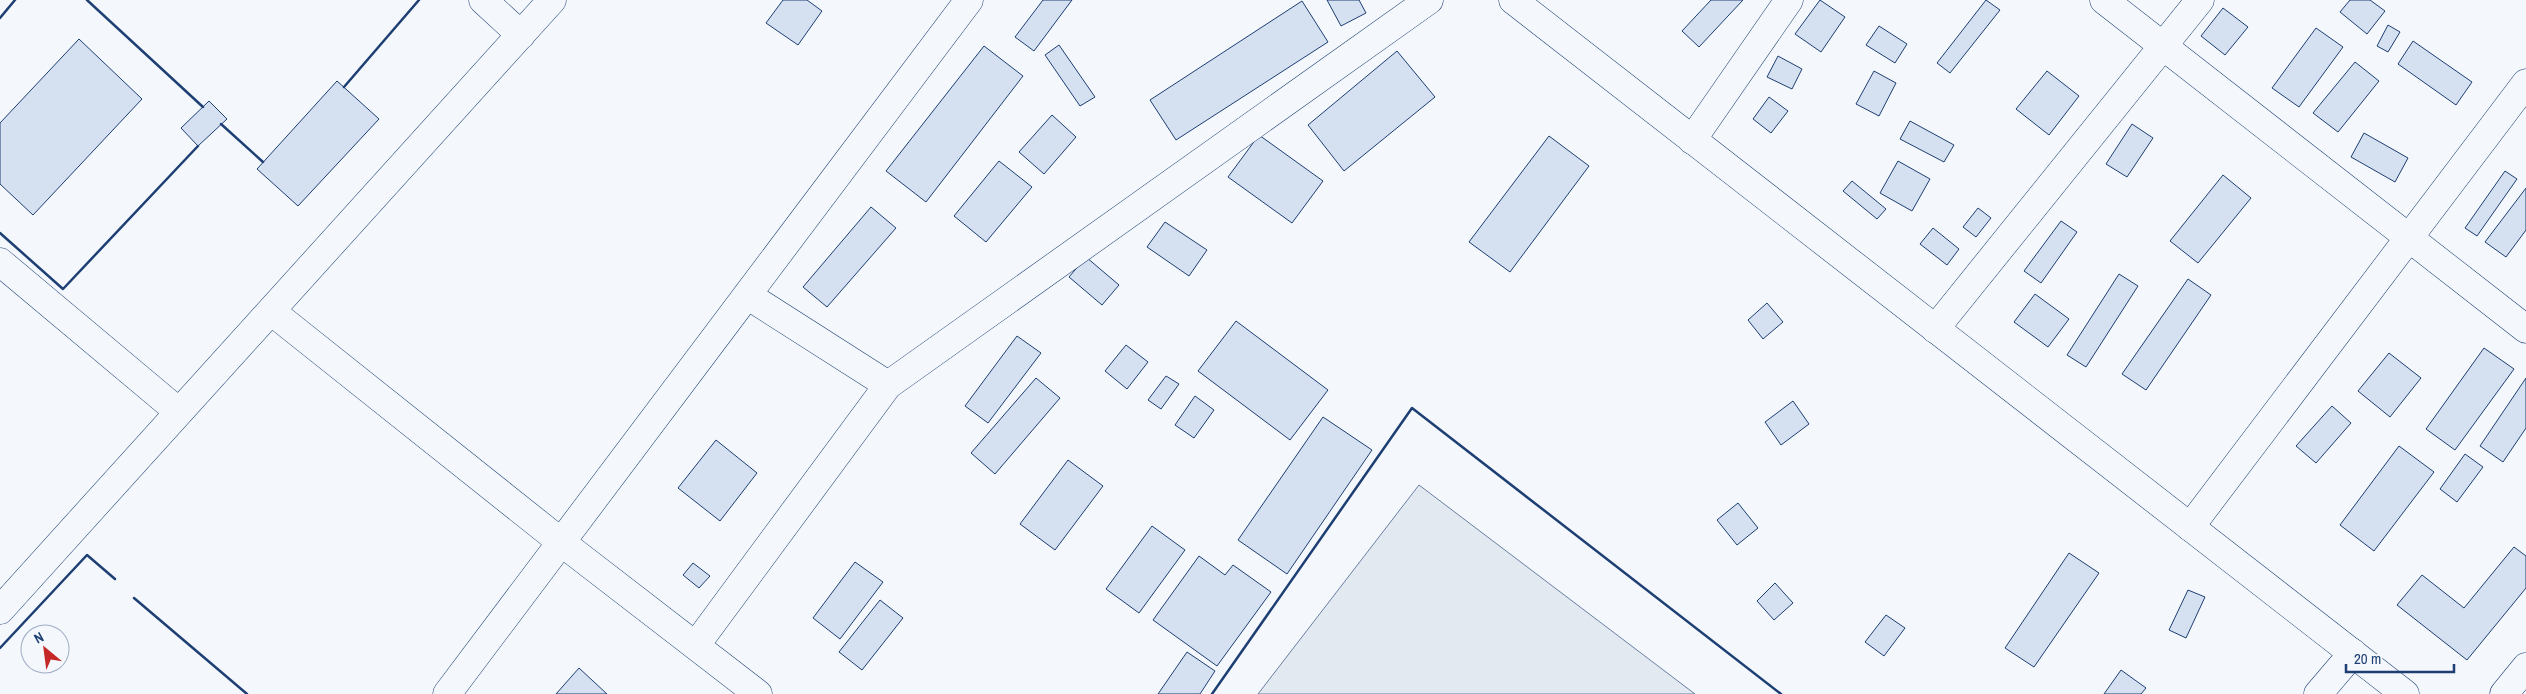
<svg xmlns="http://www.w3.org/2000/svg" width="2526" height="694" viewBox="0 0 2526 694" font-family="'Archivo Narrow',sans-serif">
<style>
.green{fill:#e3e9f0;stroke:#687fa3}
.building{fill:#d5e0f0;stroke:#1d3f73}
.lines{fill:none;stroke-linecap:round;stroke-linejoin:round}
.minor-casing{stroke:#1d3f73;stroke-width:29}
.major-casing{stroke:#1d3f73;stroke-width:29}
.minor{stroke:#f4f7fb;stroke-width:28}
.major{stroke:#f4f7fb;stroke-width:28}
.wall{stroke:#1d3f73;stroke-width:2.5}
</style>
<rect width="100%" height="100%" fill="#f4f7fb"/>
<path class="green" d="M1419,485L1695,694H1258Z"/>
<path class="building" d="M783,0H807L822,11L798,45L766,23Z
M1043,0H1072L1034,51L1015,37Z
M1327,0H1359L1366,13L1341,26Z
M1711,0H1743L1699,47L1682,31Z
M1820,0L1845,17L1821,52L1795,34Z
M1986,0L2000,10L1950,73L1937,63Z
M2350,0H2370L2385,11L2367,34L2340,12Z
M1302,1L1328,42L1176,140L1150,100Z
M2223,8L2248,27L2225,55L2201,36Z
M2388,25L2400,32L2388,52L2377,46Z
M1879,26L1907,44L1895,63L1866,45Z
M2316,28L2343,47L2299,107L2272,88Z
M79,39L142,99L33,215L0,184V123Z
M2413,41L2472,82L2456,105L2398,64Z
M1059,45L1095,97L1080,106L1045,55Z
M984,46L1023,76L926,202L886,171Z
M1397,51L1435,97L1344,171L1308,125Z
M1778,56L1802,69L1792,89L1767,77Z
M2355,62L2379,81L2338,132L2313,113Z
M1874,71L1896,83L1879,116L1856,104Z
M2047,71L2079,96L2049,135L2016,109Z
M337,81L379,119L298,206L257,169Z
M1769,97L1788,111L1771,133L1753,119Z
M209,101L227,119L198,146L181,128Z
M1052,115L1076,137L1044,174L1019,152Z
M1910,121L1954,145L1944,162L1900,139Z
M2132,124L2153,138L2127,177L2106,164Z
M2364,133L2408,158L2395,182L2351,157Z
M1259,135L1323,181L1292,223L1228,177Z
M1549,136L1589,166L1510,272L1469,242Z
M999,161L1032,187L986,242L954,216Z
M1898,161L1930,179L1912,211L1880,193Z
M2505,171L2517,179L2477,236L2465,228Z
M2223,175L2251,198L2198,263L2170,241Z
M1852,181L1886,209L1877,219L1843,191Z
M2526,188V230L2506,257L2485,242Z
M871,207L896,228L827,307L803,287Z
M1978,208L1991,218L1976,237L1963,227Z
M2061,221L2077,232L2041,283L2024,271Z
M1165,222L1207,250L1189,276L1147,247Z
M1933,228L1959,249L1947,265L1920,244Z
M1086,257L1119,285L1102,305L1069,277Z
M2119,274L2138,286L2086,367L2067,355Z
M2188,279L2211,295L2146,390L2122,374Z
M2035,294L2069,319L2048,347L2014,322Z
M1767,303L1783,322L1763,339L1748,320Z
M1236,321L1328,390L1290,440L1198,371Z
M1017,336L1041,353L988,423L965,406Z
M1126,345L1148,362L1127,389L1105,371Z
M2484,348L2514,369L2455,450L2426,429Z
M2389,353L2421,378L2390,417L2358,391Z
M1166,376L1179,384L1161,409L1148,400Z
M1036,378L1060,398L995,474L971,453Z
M2526,378V428L2503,462L2480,446Z
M1195,396L1214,410L1194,438L1175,425Z
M1793,401L1809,424L1781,445L1765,422Z
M2332,406L2351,423L2316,463L2296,446Z
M1323,417L1372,450L1287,574L1238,540Z
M716,440L757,473L720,521L678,488Z
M2399,446L2434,472L2374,551L2340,525Z
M2465,454L2483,467L2457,502L2440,489Z
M1068,460L1103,486L1055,550L1020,524Z
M1738,503L1758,528L1737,545L1717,520Z
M1152,526L1185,550L1139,613L1106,589Z
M2514,547L2526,556V588L2467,660L2397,605L2422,575L2464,608Z
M2069,553L2099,573L2034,667L2005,648Z
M1199,556L1225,575L1233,565L1271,592L1217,666L1153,620Z
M855,562L883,582L840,639L813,618Z
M693,563L710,576L699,588L683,575Z
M1775,583L1793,603L1774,620L1757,601Z
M2188,590L2205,597L2186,638L2169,630Z
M880,600L903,618L862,670L839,652Z
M1886,615L1905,628L1884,656L1865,642Z
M1187,652L1215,671L1200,694H1158Z
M579,668L607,694H556Z
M2121,670L2146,688L2141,694H2104Z"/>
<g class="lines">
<g class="minor-casing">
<path id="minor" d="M483,0L521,35
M2104,0L2526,329
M1692,140L1789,0
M0,262L179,412
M747,295L888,385
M271,311L561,542L758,694
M1935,329L2200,0
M2190,527L2526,83
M0,610L552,0
M696,645L888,385L1429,0
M447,694L969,0
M2318,694L2353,653
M2504,694L2526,667"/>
</g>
<g class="major-casing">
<path id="major" d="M1513,0L2405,694"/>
</g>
<use href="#minor" class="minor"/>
<use href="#major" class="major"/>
<path class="wall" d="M87,0L203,107
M0,18L15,0
M344,87L419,0
M221,124L263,162
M0,233L63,289L198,146
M134,598L247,694
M0,648L87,555L115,579
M1212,694L1412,408L1781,694"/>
</g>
<g transform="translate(45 649) rotate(331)"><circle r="24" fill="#f4f7fb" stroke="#9eadc5"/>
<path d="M0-4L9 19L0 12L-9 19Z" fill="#c62828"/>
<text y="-8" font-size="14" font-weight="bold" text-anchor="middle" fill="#1d3f73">N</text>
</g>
<path d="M2346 664v8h108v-8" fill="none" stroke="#1d3f73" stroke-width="2.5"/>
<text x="2354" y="664" font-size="15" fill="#1d3f73" stroke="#f4f7fb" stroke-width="4" paint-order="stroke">20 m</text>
</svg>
